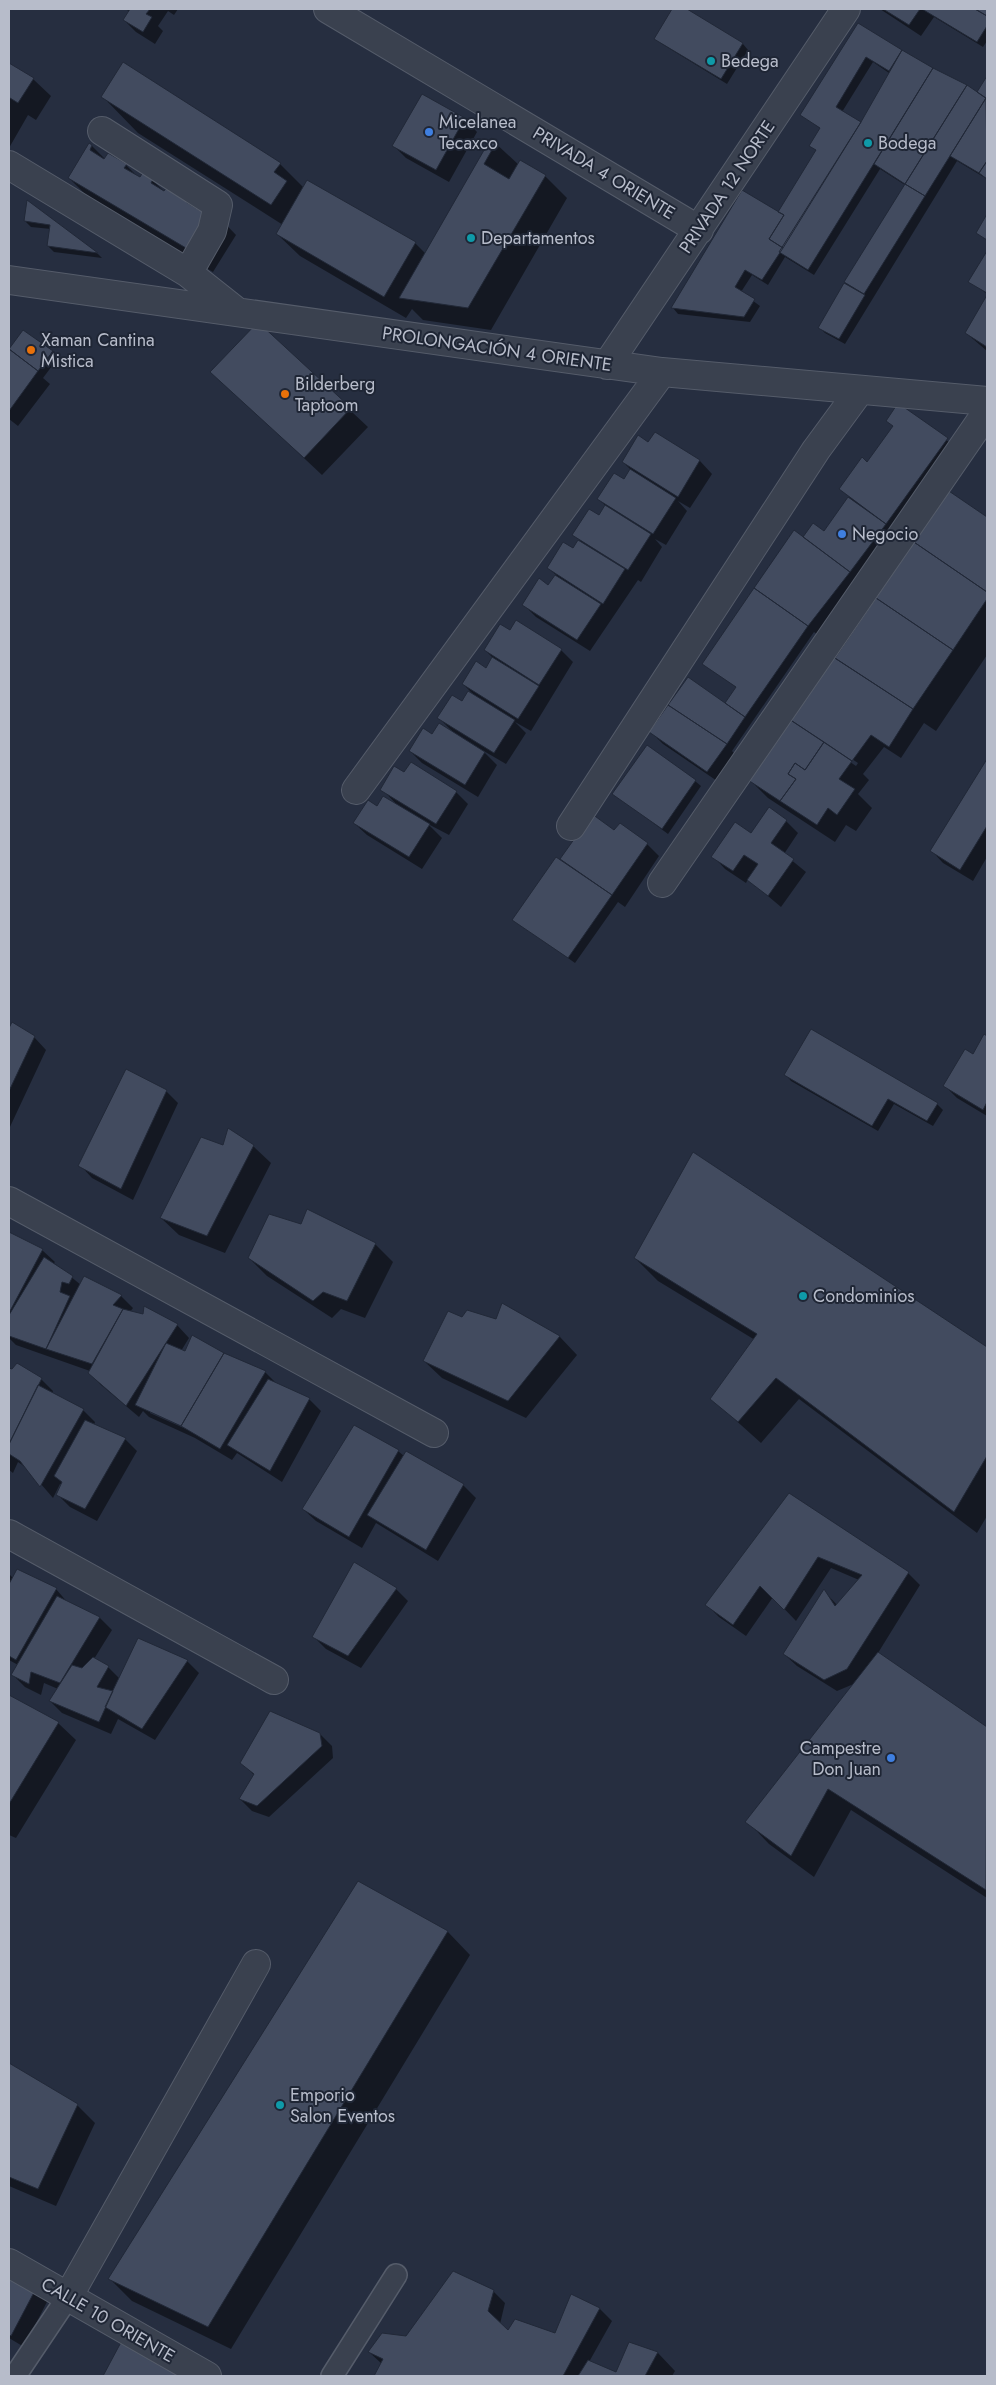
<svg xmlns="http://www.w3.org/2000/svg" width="996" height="2385" viewBox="0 0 996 2385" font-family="Jost,sans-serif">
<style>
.shadow{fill:#0007;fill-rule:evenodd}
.building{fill:#424b5f;stroke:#212837}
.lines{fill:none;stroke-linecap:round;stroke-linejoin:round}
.lane-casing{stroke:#555c6a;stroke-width:24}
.street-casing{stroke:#555c6a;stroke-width:30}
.lane{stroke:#3a414f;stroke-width:21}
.street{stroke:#3a414f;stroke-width:28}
.culture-dot{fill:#0f9aa8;stroke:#1f2635;stroke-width:2}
.shop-dot{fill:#3f7fe0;stroke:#1f2635;stroke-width:2}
.food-dot{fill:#e8710a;stroke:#1f2635;stroke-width:2}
.labels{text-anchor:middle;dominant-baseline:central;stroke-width:4;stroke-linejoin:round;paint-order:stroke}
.poi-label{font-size:18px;fill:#b7bcca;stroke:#1f2635;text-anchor:start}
.street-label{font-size:18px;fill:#b7bcca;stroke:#1f2635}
</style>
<rect width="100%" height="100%" fill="#262e40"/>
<path class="shadow" d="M125,9H178L174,15L168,11L158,26L163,31L155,44L136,32L124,20L129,11Z
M674,9H685L743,44L748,50L727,84L662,44L656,39Z
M880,9H987V41L983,47L934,17L921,36Z
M858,25L977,94L987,78V179L957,161L845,344L825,333L819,327L905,185L880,169L814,275L785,257L768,285L752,275L741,292L760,306L750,322L678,314L673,308L742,192L778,213L817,152L811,145L821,129L802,115ZM873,62L889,73L862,124L842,112Z
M9,64L33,79L51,96L36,120L28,115L9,148Z
M423,96L465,119L477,132L449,182L406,158L394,146Z
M103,97L280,164L304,188L415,243L426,254L492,140L519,165L545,176L567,198L491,330L423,320L412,309L406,318L300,256L277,234L283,225L138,133Z
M92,146L105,159L108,155L126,165L139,178L152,180L165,192L187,199L199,212H214L236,235L213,272L92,201L69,178Z
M28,202L98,254L102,258L54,252L48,246L51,229L31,227L25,221Z
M987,254V294L970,281Z
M987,298V351L966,333Z
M258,324L368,427L322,475L212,372Z
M9,351L52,352L58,358L43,378L50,384L18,426L9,419Z
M899,405L953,445L821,637L814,632L732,751L738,757L720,783L663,744L651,732L726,705L737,688L703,664L803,538L824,532L850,497L841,489L868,463L894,427Z
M655,433L700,461L712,474L690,508L678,501L687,511L666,545L655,539L662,547L641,582L638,580L590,651L536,617L524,605L549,587L556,575L548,568L574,550L580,540L574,535L599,517L606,506L598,499L624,481L631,470L623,462L648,443Z
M944,489L987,518V655L936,731L924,723L901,758L884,747L863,774L869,780L858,794L872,808L856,831L846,825L835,842L768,798L750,780L840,662ZM803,727L858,763L856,766L803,730Z
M511,631L561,650L573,662L531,731L515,722L526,733L506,764L482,750L497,765L478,797L422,763L410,751L433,735L453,732L439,718L474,695L463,684L486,669L493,658L485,650Z
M987,762V857L973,881L943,863L931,850Z
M411,764L456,792L468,804L449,835L428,824L442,838L422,869L367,835L354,823L378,808L397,805L382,789L404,774Z
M695,781L701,786L668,834L614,794Z
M786,821L798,833L784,854L806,872L781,907L748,879L746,883L725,869L713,856L752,835Z
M614,832L647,844L659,856L625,907L618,902L575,963L514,920L567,864L561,859Z
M12,1023L34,1037L46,1050L9,1129V1031Z
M985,1036L987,1038V1116L957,1098L945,1086L973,1055Z
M786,1075L937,1104L943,1110L933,1126L894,1104L878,1131L791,1081Z
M166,1091L178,1103L133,1200L92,1178L80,1165Z
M253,1146L271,1163L225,1253L179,1235L161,1218Z
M693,1154L987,1348V1516L977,1533L799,1399L761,1443L712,1399L755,1340L658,1281L635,1258Z
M302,1225L375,1244L393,1262L365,1318L341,1309L332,1318L267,1276L249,1258Z
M9,1233L42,1250L55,1262L54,1263L81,1285L85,1278L121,1296L133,1308L130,1312L177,1325L189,1338L181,1351L223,1354L265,1372L278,1385L309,1399L321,1411L282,1482L237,1453L232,1460L195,1438L149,1417L143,1411L139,1417L101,1385L89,1373L90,1371L16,1345L9,1338ZM150,1410L187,1427L186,1429L150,1413Z
M503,1304L560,1337L577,1355L526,1418L442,1378L424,1361L463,1319L497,1321Z
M9,1369L41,1379L53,1391L52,1394L83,1410L95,1422L94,1425L125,1439L137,1451L97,1521L70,1507L58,1495L62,1485L60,1484L53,1498L28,1469L18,1462L13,1473L9,1470Z
M398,1451L404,1456L406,1453L463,1485L476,1498L438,1561L376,1523L362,1548L316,1521L303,1509Z
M790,1494L908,1573L920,1585L878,1653L987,1729V1898L851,1810L814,1877L769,1844L747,1821L856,1683L837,1691L797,1666L784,1654L824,1591L837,1605L859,1580L831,1568L796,1621L773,1597L746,1636L719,1617L707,1605Z
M17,1571L56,1589L68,1603L100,1618L112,1630L94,1659L108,1667L120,1679L187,1661L199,1673L155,1740L118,1719L111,1734L62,1713L50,1701L58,1689L44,1683L41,1695L25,1687L13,1675L18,1665L9,1660V1574L13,1578Z
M396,1589L408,1601L361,1668L326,1649L314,1637Z
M9,1696L58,1723L76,1740L16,1838L9,1835Z
M320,1734L332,1746L333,1758L269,1817L252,1811L240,1799L254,1775L242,1763Z
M359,1883L448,1932L470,1955L231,2349L132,2301L110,2279Z
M9,2065L77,2105L95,2123L56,2206L9,2186Z
M9,2265L51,2294L24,2347L9,2338Z
M493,2291L505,2303L500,2324L508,2332L555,2335L572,2296L600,2309L612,2321L589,2362L616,2373L630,2343L658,2353L675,2371L672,2376H375L382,2364L369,2352L407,2338Z
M127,2332L195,2376H104Z"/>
<path class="building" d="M130,9H150L146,14L152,17L143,32L123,20Z
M672,9H687L743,43L721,79L654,39Z
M883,9H920L909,25Z
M922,9H975L987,16V26L977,42Z
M975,9H987V16Z
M858,23L902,50L889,71L866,57L836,107L861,122L783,248L769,239L784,215L778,212L816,150L809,146L820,128L800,115Z
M902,50L933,68L808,270L779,252L861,122Z
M123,62L281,163L274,172L287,181L271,205L101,97Z
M9,63L34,78L18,103L10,98L9,101Z
M933,68L967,85L905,184L874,164Z
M987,76V99L977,92Z
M967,85L986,98L925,196L905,184Z
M422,94L465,118L436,170L392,146Z
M986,98L987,161L979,173L950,156Z
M491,138L497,141L484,164L509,179L520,160L546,175L468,308L399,298Z
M89,143L92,145L90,150L104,159L108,153L127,164L124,168L140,177L143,172L153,179L151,183L164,191L168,186L188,198L186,202L199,210L203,204L215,211L191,251L68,178Z
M987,161V179L979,173Z
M307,180L416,242L384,297L276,234Z
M905,184L925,196L864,294L844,282Z
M742,190L784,215L769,239L783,248L762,280L745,270L735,287L755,299L744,317L671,308Z
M27,200L98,253L47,246L50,225L24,221Z
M987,214V240L976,233Z
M987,251V293L968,282Z
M844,283L865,295L839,339L818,328Z
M987,295V347L965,333Z
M258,322L351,408L304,458L210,372Z
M23,330L53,351L38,371L9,349Z
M9,349L38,371L9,411Z
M898,403L948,438L886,524L839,489L862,457L867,462L893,426L886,421Z
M655,432L700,460L678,497L622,462L638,435L648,442Z
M630,469L676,498L653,534L597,499L614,473L624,479Z
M943,487L987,517V592L908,538Z
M848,497L886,524L850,572L803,537L813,523L824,531Z
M605,505L651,534L628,570L572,535L589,509L599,515Z
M794,530L850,572L808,626L754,588Z
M908,538L987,592V599L953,650L876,598L896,568L890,564Z
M578,540L625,569L603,604L547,568L563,542L573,548Z
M555,575L601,604L577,640L522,605L539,578L548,585Z
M754,588L808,626L745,717L725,703L736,687L702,664Z
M876,598L953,650L913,709L835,658Z
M516,620L562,649L539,685L484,650L500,624L510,630Z
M830,655L913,709L889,747L871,735L852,761L789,719Z
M492,657L539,686L518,719L462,684L476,661L486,668Z
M688,677L745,717L727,744L668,705Z
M468,691L515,720L494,753L437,718L452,695L462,701Z
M668,705L727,744L707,772L649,732Z
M789,719L824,742L805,770L795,763L788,774L796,779L780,801L748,780Z
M439,723L485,752L465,785L409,751L423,728L432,734Z
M824,742L852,761L839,779L855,789L837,815L828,808L817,825L780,801L796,779L788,774L795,763L805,770Z
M647,745L696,780L662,829L612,794Z
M987,759V826L960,870L930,851Z
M411,762L457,791L436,824L380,790L394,766L404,772Z
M383,796L430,824L409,857L353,823L368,800L377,806Z
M769,807L787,820L771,843L794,859L768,896L747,880L758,864L744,855L733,871L711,857L735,822L751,833Z
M592,814L614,830L620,823L648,843L612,895L560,859Z
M556,857L612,895L568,958L512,920Z
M12,1022L35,1036L9,1091V1028Z
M811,1029L938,1103L927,1121L888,1099L872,1126L784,1075Z
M984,1034L987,1036V1102L983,1110L943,1086L965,1049L973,1054Z
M126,1069L167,1090L121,1189L78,1166Z
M228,1128L254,1145L207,1236L160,1218L201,1137L223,1145Z
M693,1152L987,1347V1456L954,1512L776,1378L738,1422L710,1399L757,1334L634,1258Z
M307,1209L376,1243L347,1301L323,1292L313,1301L248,1258L269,1214L301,1224Z
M9,1232L43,1249L9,1313Z
M44,1257L73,1276L69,1284L62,1282L60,1292L70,1296L46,1349L9,1336V1315Z
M84,1276L122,1295L113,1305L123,1309L92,1364L46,1349Z
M502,1303L560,1336L508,1401L423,1361L448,1311L462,1317L467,1310L496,1319Z
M144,1306L178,1324L126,1406L88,1373L123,1309L143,1314Z
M192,1335L224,1353L181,1426L135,1405L166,1343L185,1351Z
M224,1353L266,1371L220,1449L181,1426Z
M17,1363L42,1378L9,1444V1368L12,1369Z
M268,1379L310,1398L270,1471L227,1445Z
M38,1385L84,1409L40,1487L20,1461L9,1454V1444Z
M85,1420L126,1438L85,1509L56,1495L62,1482L54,1476Z
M354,1425L399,1450L349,1537L302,1509Z
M406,1451L464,1484L426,1550L367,1515Z
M789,1493L909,1572L847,1669L824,1680L783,1654L824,1589L835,1606L862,1575L818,1557L784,1610L760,1586L733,1625L705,1605Z
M354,1562L397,1588L348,1656L312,1637Z
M17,1569L57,1588L16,1660L9,1656V1584Z
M57,1596L100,1617L60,1683L31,1672L29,1684L11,1675Z
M138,1638L188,1660L142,1729L105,1707Z
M878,1652L987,1727L986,1890L828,1789L791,1856L745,1822Z
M93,1657L109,1666L97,1687L113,1691L99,1722L49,1701L72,1665L82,1668Z
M9,1695L59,1722L9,1804Z
M270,1711L320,1733L322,1746L257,1806L239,1799L254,1774L240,1763Z
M358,1881L448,1931L208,2327L108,2279Z
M9,2063L78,2104L38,2189L9,2177Z
M9,2263L40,2281L11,2336L9,2334Z
M453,2271L494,2290L488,2311L508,2330L515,2319L555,2333L571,2294L600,2308L563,2376H374L383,2359L368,2352L382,2333L406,2336Z
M127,2331L184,2363L177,2376H103Z
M629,2342L658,2352L645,2376H578L588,2360L616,2372Z"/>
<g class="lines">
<g class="lane-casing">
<path id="lane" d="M15,2376L68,2297
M332,2376L396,2275"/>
</g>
<g class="street-casing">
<path id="street" d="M328,9L699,230
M102,131L218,205L212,231L188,273
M9,165L188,273L236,311
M9,280L662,372L987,401
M607,365L846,9
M356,790L662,372
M571,826L816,450L860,390
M662,883L987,412
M9,1201L434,1433
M9,1534L274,1680
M9,2263L207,2376
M68,2297L256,1964"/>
</g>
<use href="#lane" class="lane"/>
<use href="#street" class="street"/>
</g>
<g class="culture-dot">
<circle cx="711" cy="61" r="5"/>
<circle cx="868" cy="143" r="5"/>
<circle cx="471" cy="238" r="5"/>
<circle cx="803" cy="1296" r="5"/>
<circle cx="280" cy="2105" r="5"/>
</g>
<g class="shop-dot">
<circle cx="429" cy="132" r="5"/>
<circle cx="842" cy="534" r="5"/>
<circle cx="891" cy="1758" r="5"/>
</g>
<g class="food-dot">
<circle cx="31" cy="350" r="5"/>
<circle cx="285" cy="394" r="5"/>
</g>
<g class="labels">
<g class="poi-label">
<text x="721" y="61">Bedega</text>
<text x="439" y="122">Micelanea<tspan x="439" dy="21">Tecaxco</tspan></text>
<text x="878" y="143">Bodega</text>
<text x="481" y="238">Departamentos</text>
<text x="41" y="340">Xaman Cantina<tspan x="41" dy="21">Mistica</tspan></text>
<text x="295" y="384">Bilderberg<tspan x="295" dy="21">Taptoom</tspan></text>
<text x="852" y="534">Negocio</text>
<text x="813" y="1296">Condominios</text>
<text x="881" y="1748" text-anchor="end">Campestre<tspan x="881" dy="21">Don Juan</tspan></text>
<text x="290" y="2095">Emporio<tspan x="290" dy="21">Salon Eventos</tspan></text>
</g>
<g class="street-label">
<text transform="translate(604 173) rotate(31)">PRIVADA 4 ORIENTE</text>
<text transform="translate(727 187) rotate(-56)">PRIVADA 12 NORTE</text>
<text transform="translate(497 349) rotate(8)">PROLONGACIÓN 4 ORIENTE</text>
<text transform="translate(108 2320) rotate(30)">CALLE 10 ORIENTE</text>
</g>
</g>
<rect width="996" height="2385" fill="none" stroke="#b7bcca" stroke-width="20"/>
</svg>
